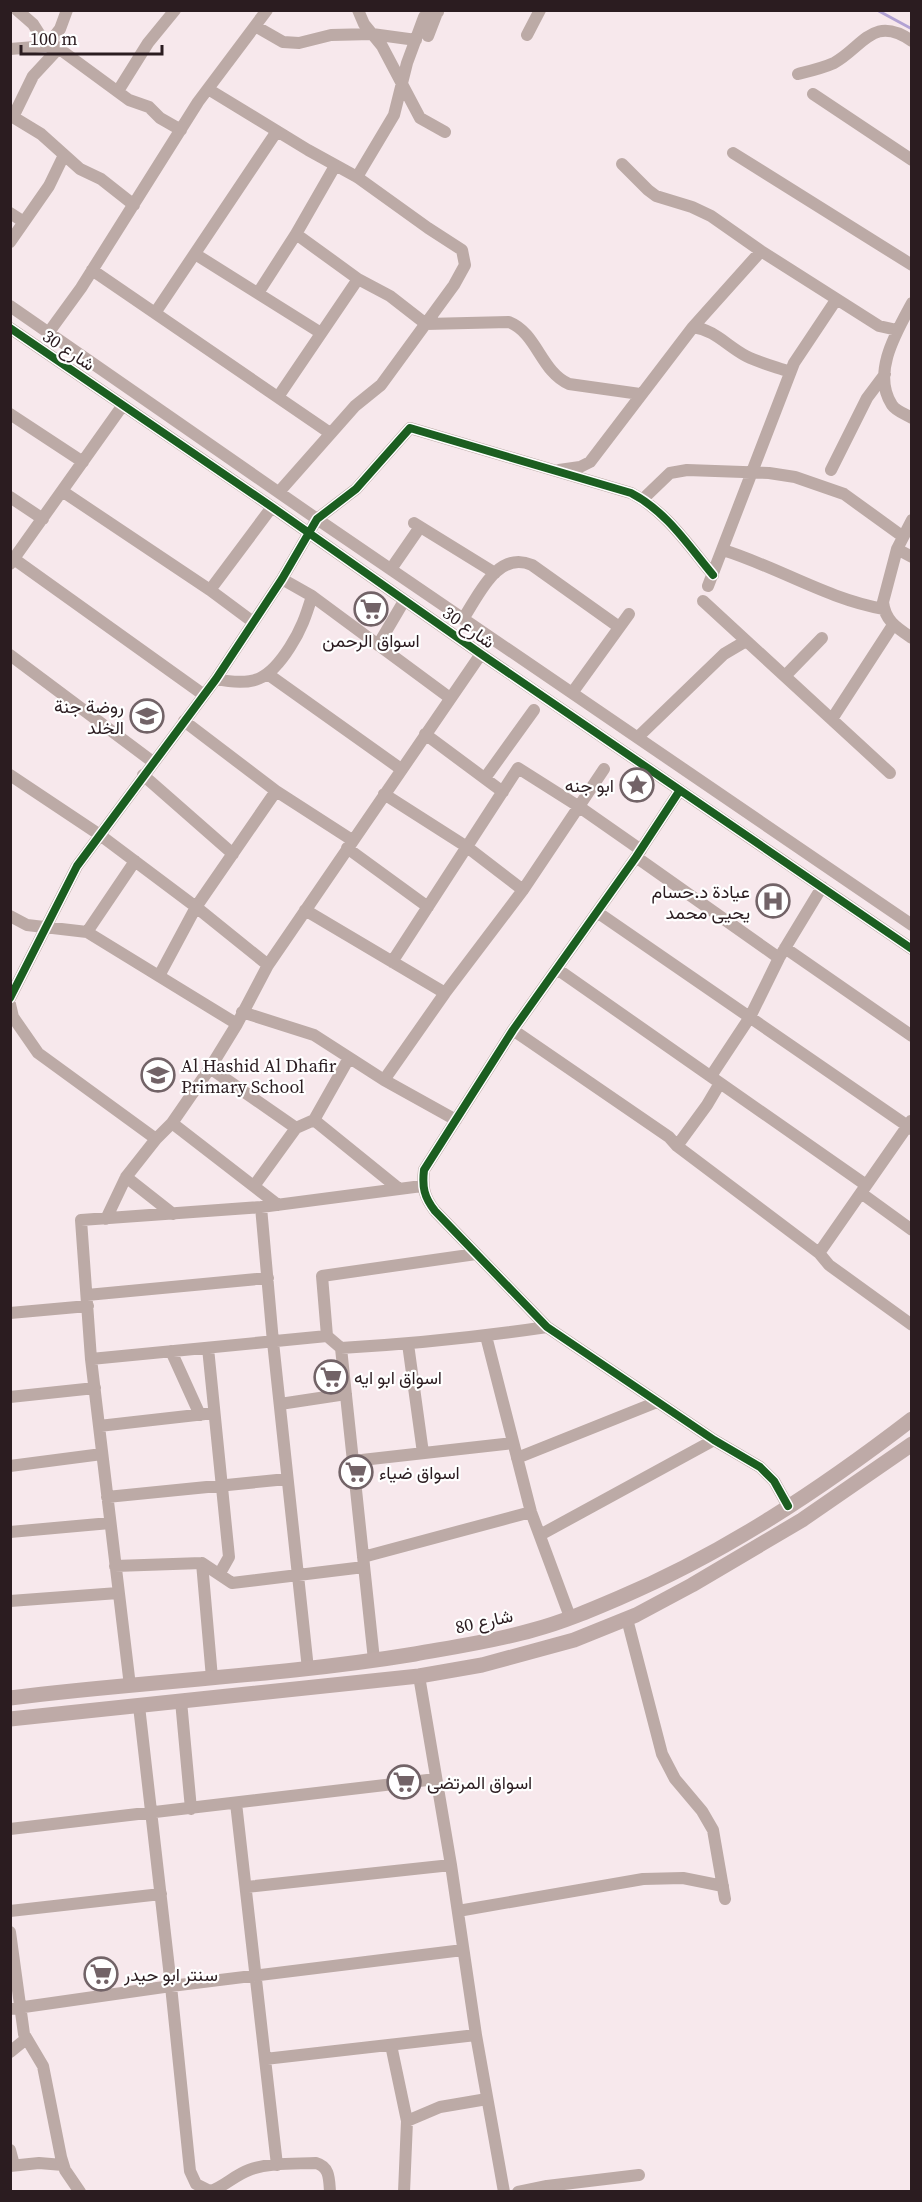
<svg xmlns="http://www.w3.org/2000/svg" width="922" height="2202" viewBox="0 0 922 2202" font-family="'Source Serif 4',Vazirmatn,serif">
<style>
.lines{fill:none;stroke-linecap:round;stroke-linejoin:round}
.stream{stroke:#b2a2d3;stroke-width:3}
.minor{stroke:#bcaaa6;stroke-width:12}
.major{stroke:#beaaa7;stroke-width:15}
.cycleway-casing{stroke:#fff;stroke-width:11}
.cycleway{stroke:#1b5e20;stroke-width:8}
.labels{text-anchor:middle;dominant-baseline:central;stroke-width:4.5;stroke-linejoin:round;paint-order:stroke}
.street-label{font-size:18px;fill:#2b1c20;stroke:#fff}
.poi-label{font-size:18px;fill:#2b1c20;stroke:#fff;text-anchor:start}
</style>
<rect width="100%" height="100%" fill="#f7e8ec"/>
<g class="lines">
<path class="stream" d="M877,10L912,29"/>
<path class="minor" d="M17,10L33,24L47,46
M358,10L364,24L382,46L420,118L445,132
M255,26L283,42L299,43L331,35L372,34L416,40
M527,35L540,10
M428,36L438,10
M50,42L129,100L149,107L160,118L181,130
M59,48L33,76L13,117L41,134L80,169L101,179L134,205
M10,49L47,46L60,29L67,10
M798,74C810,71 823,68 834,63C863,47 873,14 912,41
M208,89L308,150L357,177L428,228L462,250L465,265L454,285L381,385L355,406L279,492
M118,91L148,43L175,10
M813,94L912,160
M733,153L912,265
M622,164L648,190L656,196L692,207L711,216L761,251L879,326L897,330
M357,177L394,115L407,63L424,17L438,12
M10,213L24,222
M296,234L358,279L390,296L426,324L509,322C537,333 541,372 569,384L640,394
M10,242L49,186L64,155
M195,254L321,333
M92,270L330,433
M258,293L296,234L335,166
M912,303C897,331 871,373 892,405C896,411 905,414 912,418
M10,306L317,519L912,925
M155,313L277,131
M693,327C715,330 727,346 746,356C760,363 776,367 790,372
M10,328L272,507L481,654L912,949
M49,332L81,288L198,102L267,10
M278,397L358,279
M10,414L83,462
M559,470L580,467L590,462L693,327L761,251
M831,470L867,398L885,374
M62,491L210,590L253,622
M10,497L43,519
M643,499L670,473L687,470L769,473L795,477L844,494L902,536
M912,520L897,549L883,602C885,621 897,628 912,638
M414,523L495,573
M897,549L912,557
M723,550C778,567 827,599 884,609
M14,559L204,695
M10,564L123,405
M391,569L420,527
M708,586L794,363L836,300
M210,590L272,507
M312,596L450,698
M703,601L890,773
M463,619C479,595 497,550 532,565L619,627
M378,645L404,601
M10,655L153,762
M269,675L401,769
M785,676L822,638
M216,679C254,687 269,680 290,647C301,630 306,616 312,596L282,579
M572,693L629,614
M832,719L893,625
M184,721L276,791L352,840
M425,734L503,792
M638,737L724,654L746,641
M10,775L100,835L196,907L268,965
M143,775L233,854
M485,778L534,710
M680,790L636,857L513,1030L424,1170C422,1187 424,1197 435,1211L547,1327L714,1440L760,1467L774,1481L788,1506
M384,794L467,847L523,890
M347,848L428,907
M636,857L779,958
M305,910L445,993
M597,912L912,1129
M10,916L27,925L87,932L237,1024
M87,932L135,861
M785,948L912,1036
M392,962L518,768L578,806L641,850
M557,969L866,1185
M159,976L196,907L276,791
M10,998L77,866L216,679L282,579L317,519L356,489L410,428L631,493C666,511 688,545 713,575
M10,1004L13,1017L38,1053L156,1139
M242,1012L314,1035L384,1080L456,1120
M513,1030L669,1137L677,1146L819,1253L829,1265L912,1325
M210,1068L296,1128
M711,1076L750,1017L779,958L822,887
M384,1080L445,993L523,890L604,769
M314,1120L398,1188
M172,1123L278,1205
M677,1146L707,1105L720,1083
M126,1177L173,1214
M254,1186L296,1128L314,1120L349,1058
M861,1193L912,1230
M261,1207L273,1342L308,1669
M106,1219L126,1177L156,1139L172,1123L210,1068L237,1024L268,965L481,654
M819,1253L911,1121
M87,1295L268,1278
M10,1313L88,1306
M327,1336L322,1276L476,1254
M486,1336L531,1512L570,1617
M408,1344L423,1453
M208,1348L229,1557L220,1573
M341,1348L374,1660
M171,1351L200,1415
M91,1359L327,1336L341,1348C411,1344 479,1337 547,1327
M10,1397L95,1388
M280,1404L346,1394
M99,1426L214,1413
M517,1458L657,1402
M353,1461L513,1443
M10,1466L102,1454
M107,1497L287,1479
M10,1532L110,1523
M540,1535L714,1440
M363,1557L531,1512
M202,1563L212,1678
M115,1566L202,1563L232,1583L364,1567
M10,1601L118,1593
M627,1619L662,1754L675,1779L702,1811L713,1830L725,1899
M419,1676L451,1865L476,2035L504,2192
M130,1686L91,1359L81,1220L261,1207L422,1186
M181,1701L191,1809
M139,1706L171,1986L190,2171L196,2184L212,2192
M236,1803L277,2165
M10,1829L436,1779
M246,1887L451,1865
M10,1911L161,1894
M458,1911L643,1879L683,1878L723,1886
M10,1932L24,2034L43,2066L61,2157L65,2170L80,2192
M10,2009L171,1986L463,1950
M391,2045L407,2121L440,2107L487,2099
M10,2052L26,2039
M265,2059L476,2035
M10,2150L14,2165
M10,2166L39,2163L63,2165
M211,2191C225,2186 235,2175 249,2170C270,2162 295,2164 316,2163C330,2167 329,2179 330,2192
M404,2192L407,2121
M518,2192L547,2186L639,2175"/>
<path class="major" d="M10,1698C145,1681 281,1676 415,1654C454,1647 495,1641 533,1630C563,1622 591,1610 619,1598C725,1553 821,1489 912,1419
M10,1719L419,1676L482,1665L574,1640L636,1615L692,1585L802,1520L912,1444"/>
<g class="cycleway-casing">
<path id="cycleway" d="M10,328L272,507L481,654L912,949
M680,790L636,857L513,1030L424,1170C422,1187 424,1197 435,1211L547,1327L714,1440L760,1467L774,1481L788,1506
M10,998L77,866L216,679L282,579L317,519L356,489L410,428L631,493C666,511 688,545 713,575"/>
</g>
<use href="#cycleway" class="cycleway"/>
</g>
<defs>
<g id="supermarket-ring" transform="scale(1.725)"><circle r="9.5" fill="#fff" stroke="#726367" stroke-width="1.5"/><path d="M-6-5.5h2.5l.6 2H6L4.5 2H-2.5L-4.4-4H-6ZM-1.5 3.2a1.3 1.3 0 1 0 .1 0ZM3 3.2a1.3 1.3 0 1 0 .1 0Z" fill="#726367"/></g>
<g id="school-ring" transform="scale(1.725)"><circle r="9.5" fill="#fff" stroke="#726367" stroke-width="1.5"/><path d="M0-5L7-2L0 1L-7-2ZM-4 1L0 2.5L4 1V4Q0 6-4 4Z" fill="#726367"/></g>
<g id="sight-ring" transform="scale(1.725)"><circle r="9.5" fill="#fff" stroke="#726367" stroke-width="1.5"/><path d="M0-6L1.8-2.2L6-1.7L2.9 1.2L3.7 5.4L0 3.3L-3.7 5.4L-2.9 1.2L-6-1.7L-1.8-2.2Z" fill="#726367"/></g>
<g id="hospital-ring" transform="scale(1.725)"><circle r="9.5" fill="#fff" stroke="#726367" stroke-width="1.5"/><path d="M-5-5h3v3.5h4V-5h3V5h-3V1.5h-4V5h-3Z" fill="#726367"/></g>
</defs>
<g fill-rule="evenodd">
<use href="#supermarket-ring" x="371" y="609"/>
<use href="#school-ring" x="147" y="716"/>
<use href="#sight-ring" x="637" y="785"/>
<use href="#hospital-ring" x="773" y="901"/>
<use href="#school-ring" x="158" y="1075"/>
<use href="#supermarket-ring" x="331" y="1377"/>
<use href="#supermarket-ring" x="356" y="1472"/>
<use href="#supermarket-ring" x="404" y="1782"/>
<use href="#supermarket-ring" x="101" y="1974"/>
</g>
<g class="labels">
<g class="street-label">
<text transform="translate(69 350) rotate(34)">شارع 30</text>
<text transform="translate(469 627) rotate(35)">شارع 30</text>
<text transform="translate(484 1621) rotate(-12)">شارع 80</text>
</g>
<g class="poi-label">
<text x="371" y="640" text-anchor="middle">اسواق الرحمن</text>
<text x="124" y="706" text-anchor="end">روضة جنة<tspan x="124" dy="21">الخلد</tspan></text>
<text x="614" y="785" text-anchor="end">ابو جنه</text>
<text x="750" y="891" text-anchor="end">عيادة د.حسام<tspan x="750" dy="21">يحيى محمد</tspan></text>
<text x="181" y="1065">Al Hashid Al Dhafir<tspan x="181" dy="21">Primary School</tspan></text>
<text x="354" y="1377">اسواق ابو ايه</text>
<text x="379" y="1472">اسواق ضياء</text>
<text x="427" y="1782">اسواق المرتضى</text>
<text x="124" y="1974">سنتر ابو حيدر</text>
</g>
</g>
<rect width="922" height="2202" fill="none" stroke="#2b1c20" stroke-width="24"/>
<path d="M21 45v9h141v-9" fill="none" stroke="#2b1c20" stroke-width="3"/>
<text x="30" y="45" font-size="18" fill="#2b1c20" stroke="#ffffff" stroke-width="4.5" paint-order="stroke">100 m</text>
</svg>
